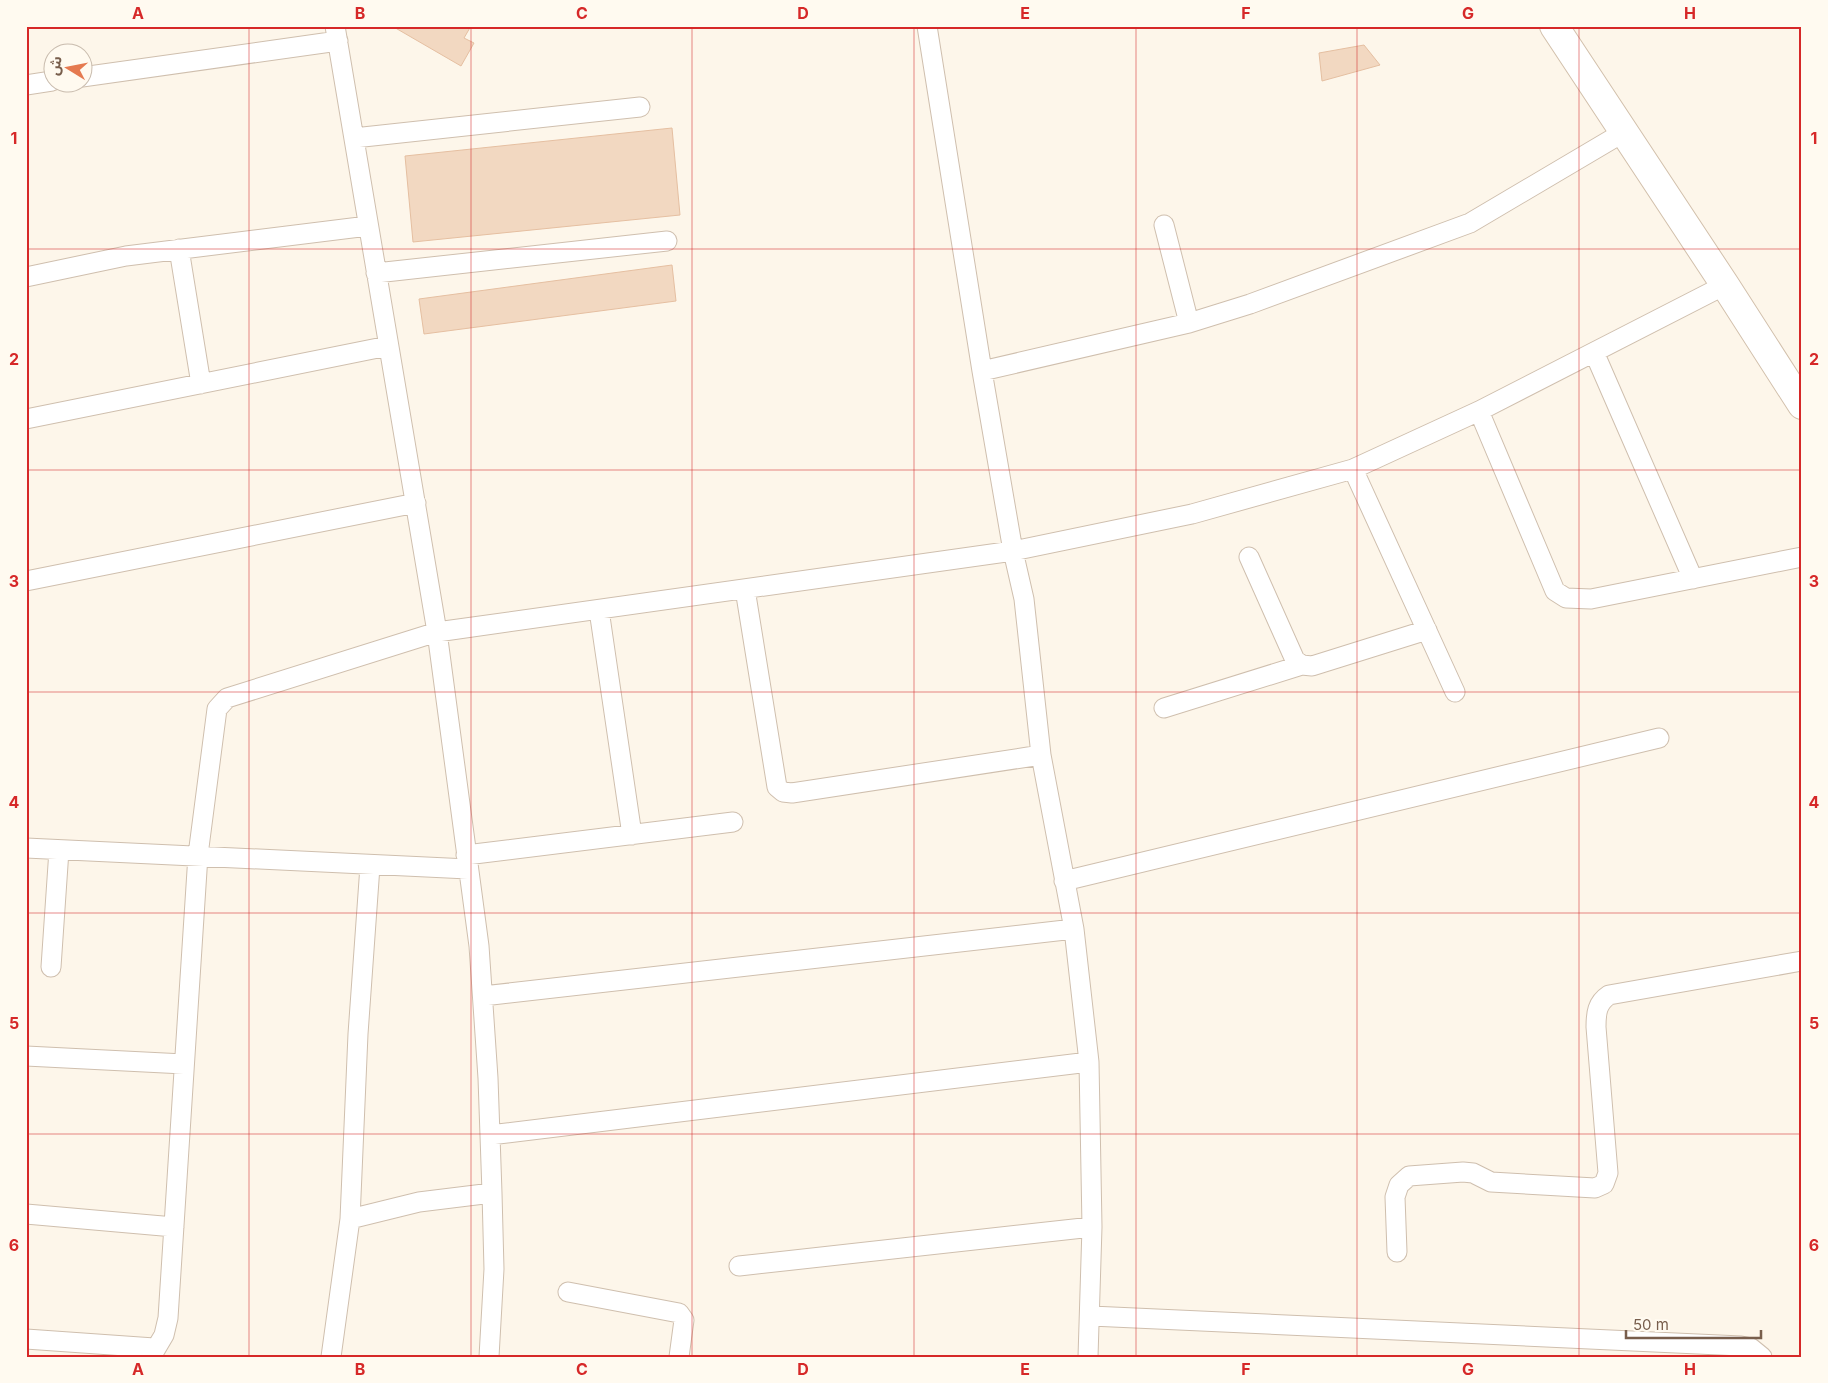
<svg xmlns="http://www.w3.org/2000/svg" width="1828" height="1383" viewBox="0 0 1828 1383" font-family="Inter,'Noto Sans Arabic',sans-serif">
<style>
.building{fill:#f2d8c1;stroke:#e5bfa1}
.lines{fill:none;stroke-linecap:round;stroke-linejoin:round}
.street-casing{stroke:#cfbfae;stroke-width:21}
.secondary-casing{stroke:#d2c0ac;stroke-width:30}
.street{stroke:#fff;stroke-width:19}
.secondary{stroke:#fff;stroke-width:28}
.grid{fill:none;stroke:#d62828;stroke-width:1;stroke-opacity:0.55}
.neatline{fill:none;stroke:#d62828;stroke-width:2}
.grid-label{font-size:16px;text-anchor:middle;font-weight:bold;fill:#d62828}
</style>
<rect width="100%" height="100%" fill="#fdf6ea"/>
<path class="building" d="M392,26H471L464,38L474,43L461,66Z
M1364,45L1380,65L1322,81L1319,53Z
M672,128L680,215L413,242L405,156Z
M672,265L676,301L424,334L419,299Z"/>
<g class="lines">
<g class="street-casing">
<path id="street" d="M335,26L437,632L479,946L488,1078L492,1193L494,1269L489,1357
M927,26L982,371L1013,551L1024,599L1041,755L1074,929L1089,1062L1092,1227L1088,1357
M82,77L338,41
M26,85L52,81
M354,138L640,107
M1164,225L1189,323
M179,249L201,384
M376,273L667,241
M26,277L126,256L368,226
M1594,352L1693,579
M982,371L1189,323L1250,304L1470,223L1624,132
M1479,411L1555,591L1566,598L1591,599L1802,557
M26,419L388,346
M1353,469L1455,692
M1249,557L1295,660L1302,665L1312,666L1427,630
M26,581L416,503
M745,589L777,787L783,792L792,793L1041,755
M599,610L632,835
M1164,708L1302,665
M26,848L468,869
M466,855L733,822
M1064,881L1659,738
M51,967L59,850
M483,996L1074,929
M26,1056L184,1064
M490,1135L1089,1062
M26,1214L174,1227
M350,1219L419,1202L492,1193
M1397,1252L1395,1197L1399,1185L1409,1176L1463,1172L1473,1173L1491,1182L1595,1188L1604,1184L1608,1173L1596,1027C1596,1013 1597,1003 1609,995L1802,961
M739,1266L1092,1227
M568,1292L679,1313L684,1320L679,1357
M1091,1316L1741,1346L1751,1348L1762,1357
M26,1339L154,1348
M151,1357L164,1335L168,1318L198,855L217,709L227,698L437,632L1013,551L1192,514L1353,469L1479,411L1725,285
M331,1357L350,1219L358,1034L370,866"/>
</g>
<g class="secondary-casing">
<path id="secondary" d="M1554,26L1725,285L1802,405"/>
</g>
<use href="#street" class="street"/>
<use href="#secondary" class="secondary"/>
</g>
<path class="grid" d="M249,26V1357M471,26V1357M692,26V1357M914,26V1357M1136,26V1357M1357,26V1357M1579,26V1357M26,249H1802M26,470H1802M26,692H1802M26,913H1802M26,1134H1802"/>
<rect width="1828" height="1383" fill="none" stroke="#fffaf0" stroke-width="55"/>
<g transform="translate(68 68) rotate(280)"><circle r="24" fill="#fffaf0" stroke="#c9bcae"/>
<path d="M0-4L9 19L0 12L-9 19Z" fill="#e57a50"/>
<text y="-8" font-size="14" font-weight="bold" text-anchor="middle" fill="#785e4c">ش</text>
</g>
<path d="M1626 1330v8h135v-8" fill="none" stroke="#785e4c" stroke-width="2.5"/>
<text x="1633" y="1330" font-size="15" fill="#785e4c" stroke="#fffaf0" stroke-width="4" paint-order="stroke">50 m</text>
<rect x="28" y="28" width="1772" height="1328" class="neatline"/>
<g class="grid-label">
<text x="138" y="19">A</text>
<text x="360" y="19">B</text>
<text x="582" y="19">C</text>
<text x="803" y="19">D</text>
<text x="1025" y="19">E</text>
<text x="1246" y="19">F</text>
<text x="1468" y="19">G</text>
<text x="1690" y="19">H</text>
<text x="14" y="144">1</text>
<text x="1814" y="144">1</text>
<text x="14" y="365">2</text>
<text x="1814" y="365">2</text>
<text x="14" y="587">3</text>
<text x="1814" y="587">3</text>
<text x="14" y="808">4</text>
<text x="1814" y="808">4</text>
<text x="14" y="1029">5</text>
<text x="1814" y="1029">5</text>
<text x="14" y="1251">6</text>
<text x="1814" y="1251">6</text>
<text x="138" y="1375">A</text>
<text x="360" y="1375">B</text>
<text x="582" y="1375">C</text>
<text x="803" y="1375">D</text>
<text x="1025" y="1375">E</text>
<text x="1246" y="1375">F</text>
<text x="1468" y="1375">G</text>
<text x="1690" y="1375">H</text>
</g>
</svg>
